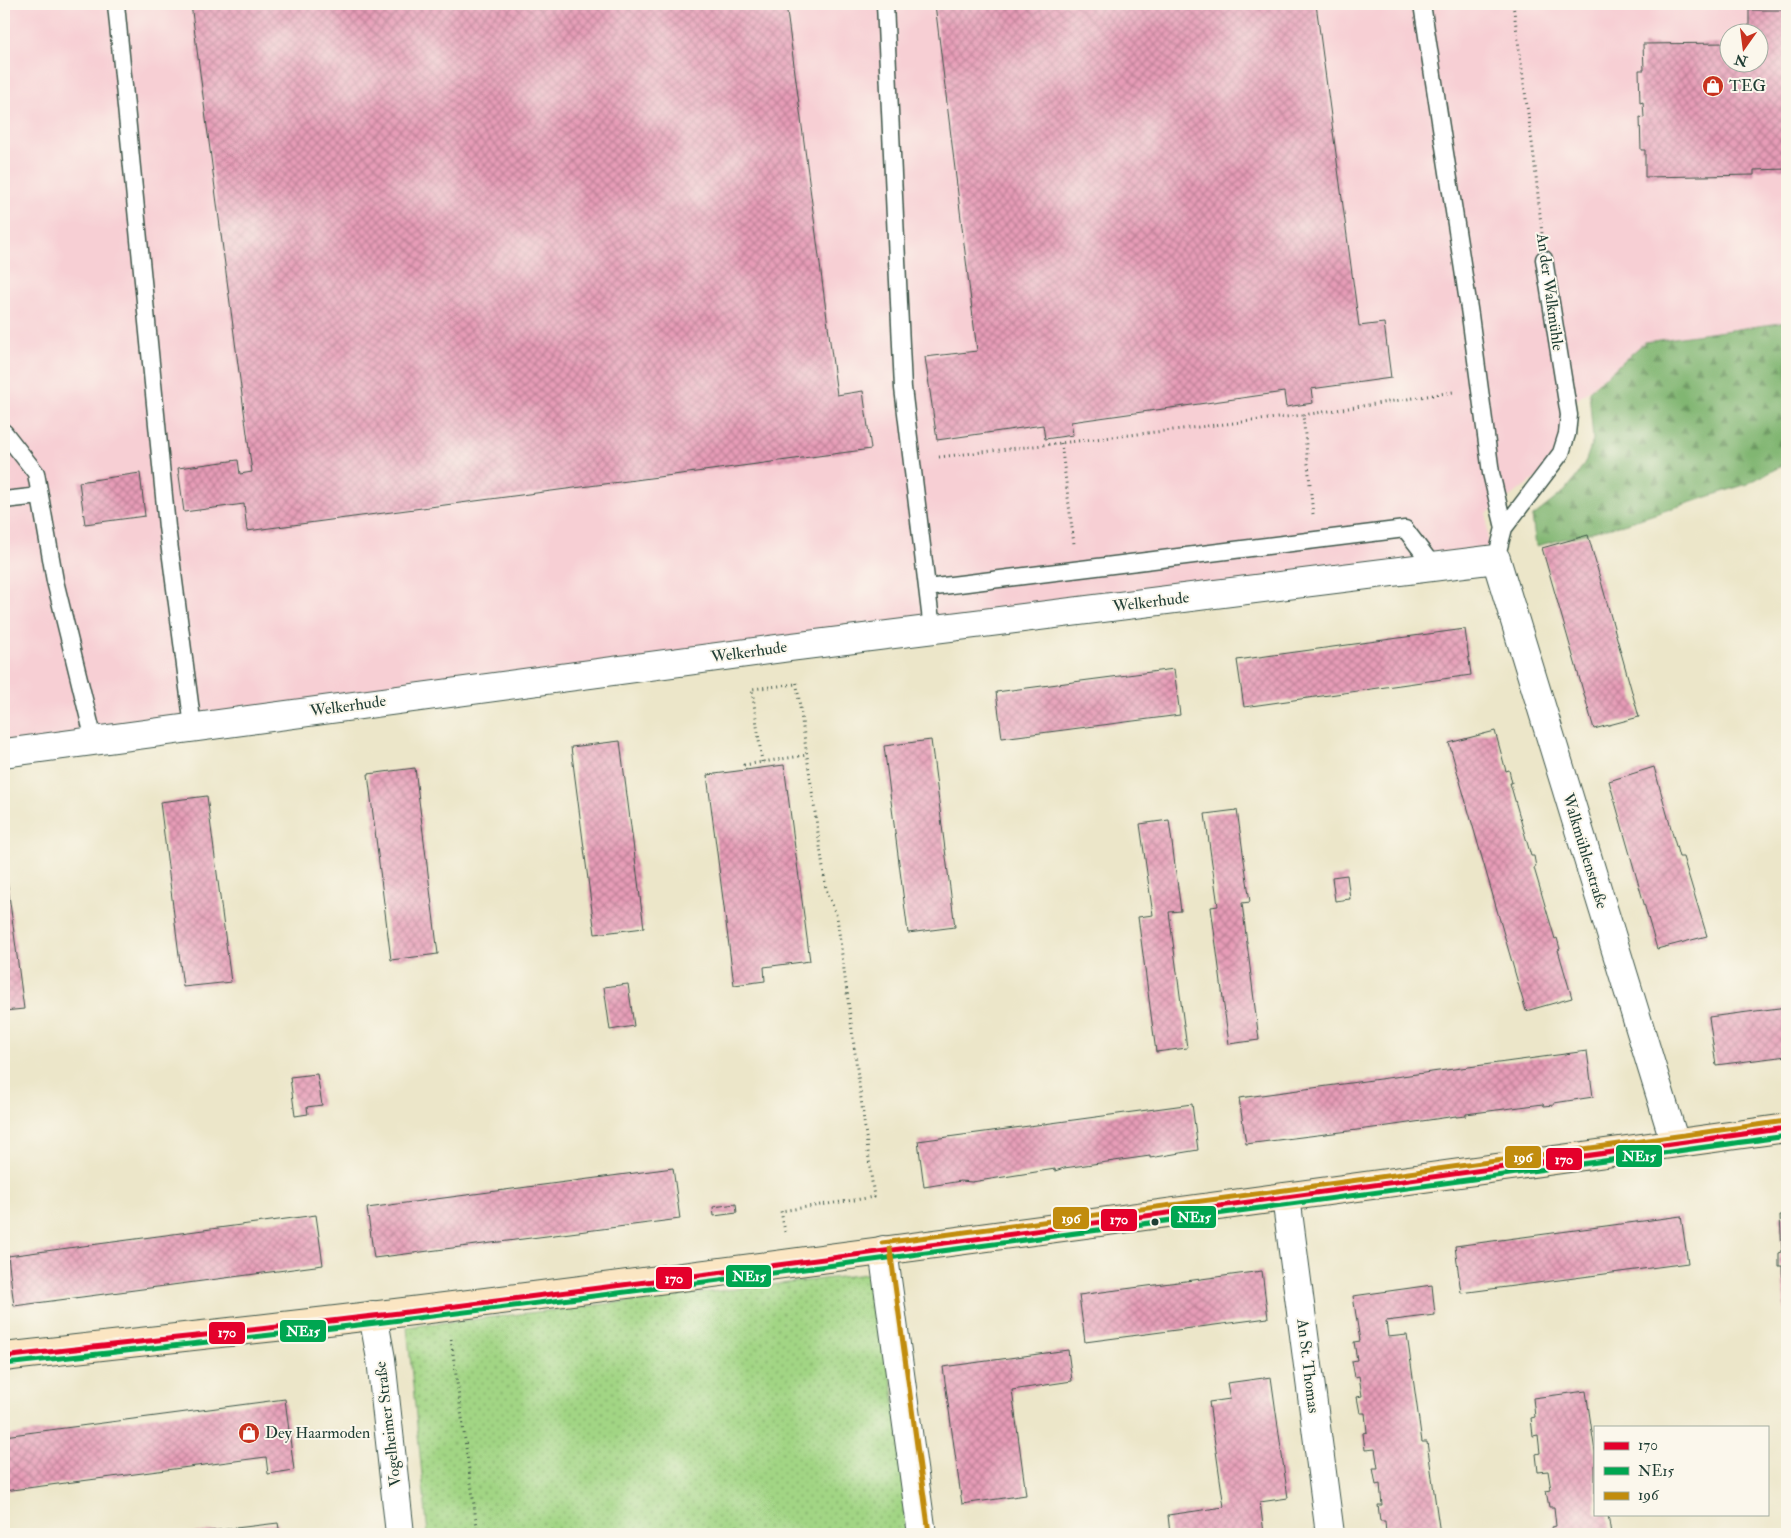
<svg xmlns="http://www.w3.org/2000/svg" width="1791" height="1538" viewBox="0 0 1791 1538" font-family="'IM FELL Double Pica',serif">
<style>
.built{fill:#f7cfd4;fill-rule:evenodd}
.forest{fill:url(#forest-firs);stroke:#507a53}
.park{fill:url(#park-dots);stroke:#60895c}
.building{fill:url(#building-cross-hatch)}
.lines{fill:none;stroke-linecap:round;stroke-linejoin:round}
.lane-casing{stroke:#3e564a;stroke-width:19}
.street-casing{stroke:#3e564a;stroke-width:30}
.secondary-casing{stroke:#3e564a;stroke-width:30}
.path{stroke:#3e564a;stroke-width:3;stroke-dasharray:1 4;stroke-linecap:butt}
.lane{stroke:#fff;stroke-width:16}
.street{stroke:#fff;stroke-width:28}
.secondary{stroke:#fbe6c3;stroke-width:28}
.bus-1-casing{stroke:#fbf7ec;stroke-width:9}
.bus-2-casing{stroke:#fbf7ec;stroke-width:9}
.bus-3-casing{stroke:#fbf7ec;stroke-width:9}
.bus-1{stroke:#e4002b;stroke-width:5}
.bus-2{stroke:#00a651;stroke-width:5}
.bus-3{stroke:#c18c0d;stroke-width:5}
.bus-dot{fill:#1f3d34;stroke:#fbf7ec;stroke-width:2}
.labels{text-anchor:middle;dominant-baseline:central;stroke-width:4;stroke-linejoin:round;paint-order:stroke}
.poi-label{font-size:16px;fill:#1f3d34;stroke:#fbf7ec;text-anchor:start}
.street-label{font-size:16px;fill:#1f3d34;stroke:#fbf7ec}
.line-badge{stroke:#fbf7ec;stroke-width:2}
.badge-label{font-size:14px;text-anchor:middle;font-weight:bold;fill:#fff}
</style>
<defs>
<pattern id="forest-firs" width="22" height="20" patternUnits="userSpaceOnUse" patternTransform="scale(1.25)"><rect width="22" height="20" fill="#81b672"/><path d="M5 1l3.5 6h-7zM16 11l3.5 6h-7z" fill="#69955e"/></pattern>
<pattern id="park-dots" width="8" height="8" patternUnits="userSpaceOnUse" patternTransform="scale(1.25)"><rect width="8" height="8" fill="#a2d584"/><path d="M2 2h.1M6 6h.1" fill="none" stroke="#83ae6d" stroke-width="1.8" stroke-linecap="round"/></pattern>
<pattern id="building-cross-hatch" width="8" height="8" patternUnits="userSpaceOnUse" patternTransform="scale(1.25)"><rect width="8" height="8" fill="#e79cb7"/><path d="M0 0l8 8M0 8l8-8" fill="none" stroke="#bb8096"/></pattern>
</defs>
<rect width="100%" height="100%" fill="#fbf7ec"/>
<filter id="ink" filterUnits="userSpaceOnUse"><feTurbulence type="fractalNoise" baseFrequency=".02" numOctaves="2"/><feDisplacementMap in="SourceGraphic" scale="10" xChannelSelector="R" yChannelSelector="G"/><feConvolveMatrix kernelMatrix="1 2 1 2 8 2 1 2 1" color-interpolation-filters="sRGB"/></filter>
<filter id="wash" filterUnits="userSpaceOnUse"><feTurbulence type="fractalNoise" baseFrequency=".0096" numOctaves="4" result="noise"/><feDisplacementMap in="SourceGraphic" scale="20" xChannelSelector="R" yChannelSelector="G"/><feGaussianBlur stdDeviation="1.12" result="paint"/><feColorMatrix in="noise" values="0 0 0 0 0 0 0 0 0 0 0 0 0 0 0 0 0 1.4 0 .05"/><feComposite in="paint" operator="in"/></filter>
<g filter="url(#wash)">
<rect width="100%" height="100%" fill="#ece6c9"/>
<path class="built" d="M4,4H1787V322L1645,342L1565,410L1557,453L1538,477L1487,513L1488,554L4,747ZM1728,32H1758V62H1728Z"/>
<path class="forest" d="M1787,322V463L1747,484L1627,523L1536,546L1532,517L1565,491L1577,476L1586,460L1593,440L1589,391L1645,342Z"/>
<path class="park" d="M875,1273L915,1534H428L407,1327Z"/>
<g id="blocks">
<path class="building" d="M191,4H786L837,395L863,391L871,449L247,531L244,504L184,512L178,468L238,460L240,474L252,472Z
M935,4H1316L1359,326L1384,323L1391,378L1311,389L1313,403L1286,407L1284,392L1071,422L1073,435L1045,439L1043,425L937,440L925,357L977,351Z
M1749,10H1787V169L1754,170V175L1645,177V150H1641L1640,117L1644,118L1643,102L1640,103L1639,70H1644L1643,44L1728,43V62H1758V32H1749Z
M140,473L145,516L85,524L79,482Z
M1588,535L1639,717L1594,729L1542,548Z
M1465,629L1471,675L1244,707L1237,660Z
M1174,669L1180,715L1002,738L996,692Z
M1495,731L1506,771L1509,770L1512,783H1510L1531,856H1534L1536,867L1534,868L1555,939L1557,938L1560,949L1558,950L1572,998L1526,1011L1449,743Z
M931,740L955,927L908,933L884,746Z
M620,741L644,928L595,934L571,747Z
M784,765L810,961L764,967L765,981L734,985L707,775Z
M1654,767L1679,857H1683L1707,936L1657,949L1609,781Z
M415,768L438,954L391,960L368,774Z
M207,796L231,982L183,987L160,802Z
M1237,810L1250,902L1242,903L1259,1040L1229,1044L1211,907L1218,906L1205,814Z
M1169,820L1181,911L1169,912L1187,1048L1156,1052L1138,917L1153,915L1140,824Z
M4,857L24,1009L4,1011Z
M1347,875L1350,899L1335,901L1332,877Z
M628,984L634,1026L610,1030L604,987Z
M1787,1007V1056L1716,1065L1709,1017Z
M1587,1051L1593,1097L1554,1103V1105L1544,1106L1543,1104L1466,1114V1116L1456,1117V1116L1381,1127L1246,1144L1239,1098Z
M317,1074L322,1105L307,1107L308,1114L295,1116L290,1077Z
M1192,1104L1198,1150L1150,1158V1156L1064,1168L1055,1171V1169L972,1182L961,1181L924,1187L918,1141Z
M673,1168L680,1219L374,1258L367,1208Z
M736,1204L737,1213L714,1216L713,1207Z
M316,1215L323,1265L14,1306L8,1256Z
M1681,1216L1688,1263L1461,1293L1455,1246Z
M1780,1216H1787V1341H1786L1782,1266H1779V1253L1782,1252Z
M1262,1271L1268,1318L1085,1342L1079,1295Z
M1432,1285L1435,1315L1386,1321L1388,1337L1407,1335L1422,1442H1427L1440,1534H1386L1385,1521H1380L1378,1505H1382L1380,1484L1376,1485L1373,1468H1378L1375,1449L1365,1450L1363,1433L1367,1432L1365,1413H1360L1357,1397L1362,1396L1359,1376L1355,1377L1352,1361L1357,1360L1354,1342L1360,1341L1353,1296Z
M1068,1350L1072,1381L1012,1390L1026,1495L962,1504L943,1367Z
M1271,1377L1288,1498L1260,1502L1264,1533L1170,1534L1168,1515L1224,1507L1209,1402L1230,1399L1227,1383Z
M1586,1391L1595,1452V1514H1608L1611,1534H1553L1552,1527L1556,1526L1554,1507H1549L1546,1491L1551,1490L1548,1471L1538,1472L1536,1454L1540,1453L1538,1435L1533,1436L1531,1418L1535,1417L1533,1398Z
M285,1399L294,1470L268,1474L266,1457L4,1491V1436Z
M278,1523L280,1534H195L194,1533Z"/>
</g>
</g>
<g filter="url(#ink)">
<use href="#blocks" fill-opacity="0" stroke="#3e564a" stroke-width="1"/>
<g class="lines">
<g class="lane-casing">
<path id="lane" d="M116,4L167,527L193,727
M885,4L903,388L932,629
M1422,4L1470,315L1491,473L1504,528
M4,432L36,473L55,581L94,740
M4,500L40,496
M1496,559L1504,528L1561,453L1567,434L1569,415L1544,259
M927,588L1405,529L1434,567"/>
</g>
<g class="street-casing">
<path id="street" d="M4,753L791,647L1496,559L1675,1143
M1286,1197L1330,1534
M883,1250L922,1534
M373,1315L381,1359L400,1534"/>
</g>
<g class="secondary-casing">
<path id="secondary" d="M4,1357C153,1340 303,1325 453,1306C898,1251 1343,1189 1787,1128"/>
</g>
<path class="path" d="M1513,4L1534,157L1542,234
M1061,443L1074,544
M939,457L1303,415
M1313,514L1303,415L1453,392
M762,762L752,689L796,684
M745,770L744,765L807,755
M785,1232L781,1211L874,1197L837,917L826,889L796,679
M451,1339L478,1534"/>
<use href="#lane" class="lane"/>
<use href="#street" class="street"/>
<use href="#secondary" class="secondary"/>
<g class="bus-1-casing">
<path id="bus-1" d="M4,1357C136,1342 267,1329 399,1313C862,1256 1325,1192 1787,1128"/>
</g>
<g class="bus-2-casing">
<path id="bus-2" d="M5,1364C136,1350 268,1336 400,1320C863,1264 1325,1199 1787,1136"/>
</g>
<g class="bus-3-casing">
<path id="bus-3" d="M882,1243L1285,1190L1786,1121
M890,1249L929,1533"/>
</g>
<use href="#bus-1" class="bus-1"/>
<use href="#bus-2" class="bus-2"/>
<use href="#bus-3" class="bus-3"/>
</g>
</g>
<defs>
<g id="shop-disc" transform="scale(1.125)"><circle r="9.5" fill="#c8321e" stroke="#fbf7ec"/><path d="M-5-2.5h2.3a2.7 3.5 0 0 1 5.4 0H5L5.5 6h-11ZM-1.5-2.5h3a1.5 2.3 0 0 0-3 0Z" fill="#fff"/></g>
</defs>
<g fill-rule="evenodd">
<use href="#shop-disc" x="1713" y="86"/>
<use href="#shop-disc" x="249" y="1433"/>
</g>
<circle class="bus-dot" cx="1155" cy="1222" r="4.5"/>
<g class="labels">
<g class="poi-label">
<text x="1729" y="86">TEG</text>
<text x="265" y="1433">Dey Haarmoden</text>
</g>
<g class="street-label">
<text transform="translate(1550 292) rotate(82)">An der Walkmühle</text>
<text transform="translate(1151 602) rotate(-7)">Welkerhude</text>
<text transform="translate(749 652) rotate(-8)">Welkerhude</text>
<text transform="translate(348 706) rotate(-8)">Welkerhude</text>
<text transform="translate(1585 851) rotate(73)">Walkmühlenstraße</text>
<text transform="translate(1308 1366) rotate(83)">An St. Thomas</text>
<text transform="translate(388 1424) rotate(-97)">Vogelheimer Straße</text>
</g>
</g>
<g class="line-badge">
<rect x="1615" y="1144" width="48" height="24" rx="5" fill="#00a651"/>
<rect x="1504" y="1145" width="38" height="24" rx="5" fill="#c18c0d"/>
<rect x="1545" y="1147" width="38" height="24" rx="5" fill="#e4002b"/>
<rect x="1170" y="1205" width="47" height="24" rx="5" fill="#00a651"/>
<rect x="1052" y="1206" width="38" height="24" rx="5" fill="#c18c0d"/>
<rect x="1100" y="1208" width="38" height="24" rx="5" fill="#e4002b"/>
<rect x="725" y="1264" width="47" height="24" rx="5" fill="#00a651"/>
<rect x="655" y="1266" width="38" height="24" rx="5" fill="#e4002b"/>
<rect x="279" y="1319" width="48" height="24" rx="5" fill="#00a651"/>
<rect x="208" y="1321" width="38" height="24" rx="5" fill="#e4002b"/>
</g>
<g class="badge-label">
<text x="1639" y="1161">NE15</text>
<text x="1523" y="1162">196</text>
<text x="1564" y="1164">170</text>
<text x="1194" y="1222">NE15</text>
<text x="1071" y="1223">196</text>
<text x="1119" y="1224">170</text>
<text x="749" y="1281">NE15</text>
<text x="674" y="1283">170</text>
<text x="303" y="1336">NE15</text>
<text x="227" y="1337">170</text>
</g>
<rect width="1791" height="1538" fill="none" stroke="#fbf7ec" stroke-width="20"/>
<rect x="1594" y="1426" width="175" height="90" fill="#fbf7ec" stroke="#a3ada2"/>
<rect x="1604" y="1442" width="25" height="8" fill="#e4002b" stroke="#a3ada2"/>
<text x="1638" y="1450" font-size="15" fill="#1f3d34">170</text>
<rect x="1604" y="1467" width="25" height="8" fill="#00a651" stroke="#a3ada2"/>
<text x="1638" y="1476" font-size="15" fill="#1f3d34">NE15</text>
<rect x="1604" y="1492" width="25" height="8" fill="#c18c0d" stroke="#a3ada2"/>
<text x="1638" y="1500" font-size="15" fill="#1f3d34">196</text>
<g transform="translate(1744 48) rotate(194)"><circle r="24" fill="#fbf7ec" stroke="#a3ada2"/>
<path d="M0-4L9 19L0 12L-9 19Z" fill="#c8321e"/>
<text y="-8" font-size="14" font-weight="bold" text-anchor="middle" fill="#1f3d34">N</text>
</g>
</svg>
